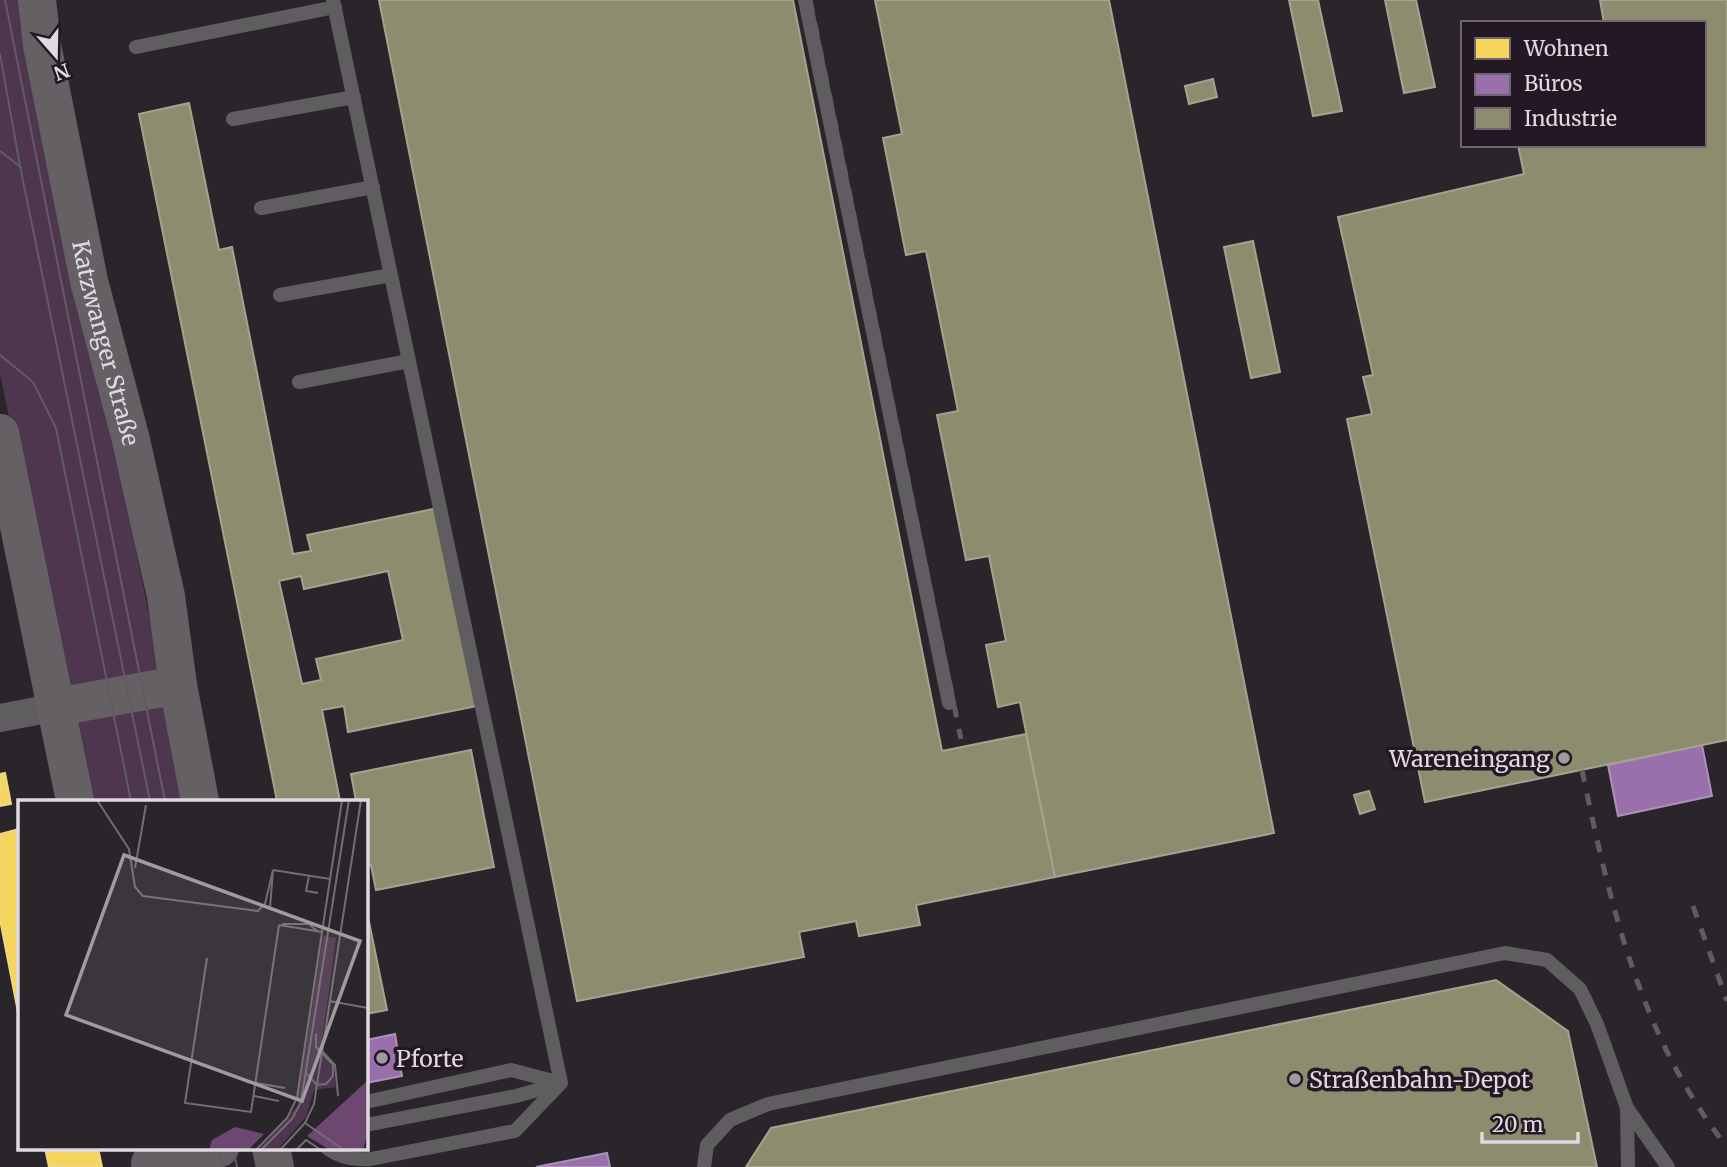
<svg xmlns="http://www.w3.org/2000/svg" width="1727" height="1167" viewBox="0 0 1727 1167" font-family="Merriweather,serif">
<style>
.green{fill:#4d364e}
.homes{fill:#f6d55c;stroke:#efd684;stroke-width:2}
.offices{fill:#9970ab;stroke:#ae90bb;stroke-width:2}
.industry{fill:#8c8c6e;stroke:#a5a390;stroke-width:2;fill-rule:evenodd}
.lines{fill:none;stroke-linecap:round;stroke-linejoin:round}
.service{stroke:#605d61;stroke-width:14}
.minor{stroke:#605d61;stroke-width:28}
.secondary{stroke:#646064;stroke-width:38}
.tram{stroke:#605c61;stroke-width:2}
.rail{stroke:#605c61;stroke-width:5;stroke-dasharray:12 12;stroke-linecap:butt}
.poi-dot{fill:#a09aa1;stroke:#231824;stroke-width:2.5}
.labels{text-anchor:middle;dominant-baseline:central;stroke-width:7;stroke-linejoin:round;paint-order:stroke}
.street-label{font-size:23px;fill:#e0d9e1;stroke:#231824}
.poi-label{font-size:23px;fill:#e0d9e1;stroke:#231824;text-anchor:start}
.inset-road{fill:none;stroke:#736d74;stroke-width:2}
.view{fill:#a09aa1;fill-opacity:0.15;stroke:#a09aa1;stroke-width:3.5}
.inset-edge{fill:none;stroke:#e0d9e1;stroke-width:3.5}
</style>
<rect width="100%" height="100%" fill="#2a252b"/>
<path class="green" d="M0,0H27L186,801H89L0,374Z"/>
<path class="homes" d="M5,773L11,804L0,806V774Z
M19,829V932L3,935L0,919V834Z
M19,932V1017L3,935Z
M45,1148H98L102,1167H49Z"/>
<path class="offices" d="M1702,745L1712,796L1618,816L1608,765Z
M395,1034L402,1076L366,1083V1040Z
M607,1153L610,1167H536Z"/>
<path class="industry" d="M379,0H793L942,751L1026,734L1055,877L916,905L920,925L859,936L856,921L799,932L804,957L577,1001Z
M875,0H1109L1274,833L1055,877L1020,702L998,707L986,645L1006,641L989,556L966,560L937,415L958,411L926,251L906,255L883,138L902,134Z
M1289,0H1318L1342,111L1313,116Z
M1385,0H1416L1435,87L1404,93Z
M1600,0H1727V740L1425,802L1347,419L1372,414L1363,377L1373,375L1338,217L1524,174L1518,145H1704V23H1604Z
M1213,79L1217,97L1189,104L1185,86Z
M189,103L219,250L232,247L293,554L311,551L307,535L438,508L477,706L348,732L344,706L322,710L340,801H277L139,114ZM388,571L403,640L316,659L321,680L302,684L279,581L301,576L304,589Z
M1253,241L1280,372L1251,378L1224,247Z
M471,750L494,867L376,890L371,865L366,866V801H356L351,774Z
M1369,791L1375,809L1360,814L1354,795Z
M366,907L387,1010L366,1014Z
M1496,980L1568,1031L1597,1167H746L771,1128Z"/>
<g class="lines">
<path class="service" d="M333,0L561,1083
M805,0L949,703
M136,47L335,7
M233,119L354,97
M261,208L373,187
M280,295L391,275
M299,382L409,361
M366,1102L511,1070L561,1083
M1627,1108L1628,1167
M366,1125L516,1096L559,1084
M327,1148C341,1158 354,1160 371,1159L515,1131L561,1083
M704,1167L707,1145L730,1120L768,1104L1505,953L1547,960L1580,989L1597,1024L1627,1108L1668,1167"/>
<path class="minor" d="M0,718L57,707"/>
<g class="secondary">
<path id="s1" d="M37,0L42,45L89,281L130,436L166,596L178,685L200,801"/>
<path d="M0,433L75,801"/>
<path d="M57,707L178,685"/>
<path d="M271,1148L275,1167"/>
<path d="M150,1163L220,1148"/>
</g>
<path class="tram" d="M5,0L165,801
M0,54L20,166L150,801
M0,151L22,168
M0,355L33,382L56,428L131,801
M219,1148L223,1167
M233,1148L237,1167"/>
<path class="rail" d="M810,0L961,739
M1582,770C1610,904 1640,1037 1727,1147
M1693,906L1727,1001"/>
</g>
<g class="poi-dot">
<circle cx="1564" cy="758" r="7"/>
<circle cx="382" cy="1058" r="7"/>
<circle cx="1295" cy="1079" r="7"/>
</g>
<g class="labels">
<g class="street-label">
<text stroke="none"><textPath href="#s1" startOffset="350">Katzwanger Straße</textPath></text>
</g>
<g class="poi-label">
<text x="1550" y="758" text-anchor="end">Wareneingang</text>
<text x="396" y="1058">Pforte</text>
<text x="1309" y="1079">Straßenbahn-Depot</text>
</g>
</g>
<g transform="translate(18 800)">
<rect width="350" height="350" fill="#2a252b"/>
<path d="M305,136L318,138L302,254L314,266L318,287L296,290L288,317L259,350H241L279,306Z" fill="#4d364e"/>
<path d="M350,280V333L345,350H312L289,336ZM217,327L246,334L230,350H191L194,340Z" fill="#6c476f"/>
<path class="inset-road" d="M79,0L111,49L117,87L125,96L240,111L247,104L255,70M117,68L128,5M255,70L312,79M291,76L288,91L300,93M252,108L255,70M264,124H291L299,131M261,125L304,132M189,158L167,303L233,312L261,125M311,201L350,208M304,251L317,265L320,296M287,272L299,285L308,284L315,276V265L298,247V234M238,283L267,288M236,296L261,301M287,323L326,350M238,350L269,318L279,298L324,0M243,350L274,319L283,302L331,0M262,350L287,323L296,304L343,0M278,350L288,340L303,350"/>
<path class="view" d="M106,55L342,141L284,301L48,215Z"/>
<rect width="350" height="350" class="inset-edge"/>
</g>
<rect x="1461" y="21" width="245" height="126" fill="#231824" stroke="#6f6570" stroke-width="2"/>
<rect x="1475" y="38" width="35" height="21" fill="#f6d55c" stroke="#6f6570" stroke-width="2"/>
<text x="1524" y="56" font-size="21" fill="#e0d9e1">Wohnen</text>
<rect x="1475" y="74" width="35" height="21" fill="#9970ab" stroke="#6f6570" stroke-width="2"/>
<text x="1524" y="91" font-size="21" fill="#e0d9e1">Büros</text>
<rect x="1475" y="108" width="35" height="21" fill="#8c8c6e" stroke="#6f6570" stroke-width="2"/>
<text x="1524" y="126" font-size="21" fill="#e0d9e1">Industrie</text>
<g transform="translate(56 56) rotate(160)" stroke="#231824" stroke-width="5" paint-order="stroke">
<path d="M0-5L12 26L0 18L-12 26Z" fill="#e0d9e1"/>
<text y="-10" font-size="19" font-weight="bold" text-anchor="middle" fill="#e0d9e1">N</text>
</g>
<path d="M1482 1132v10h96v-10" fill="none" stroke="#e0d9e1" stroke-width="3.5"/>
<text x="1492" y="1132" font-size="21" fill="#e0d9e1" stroke="#231824" stroke-width="5" paint-order="stroke">20 m</text>
</svg>
